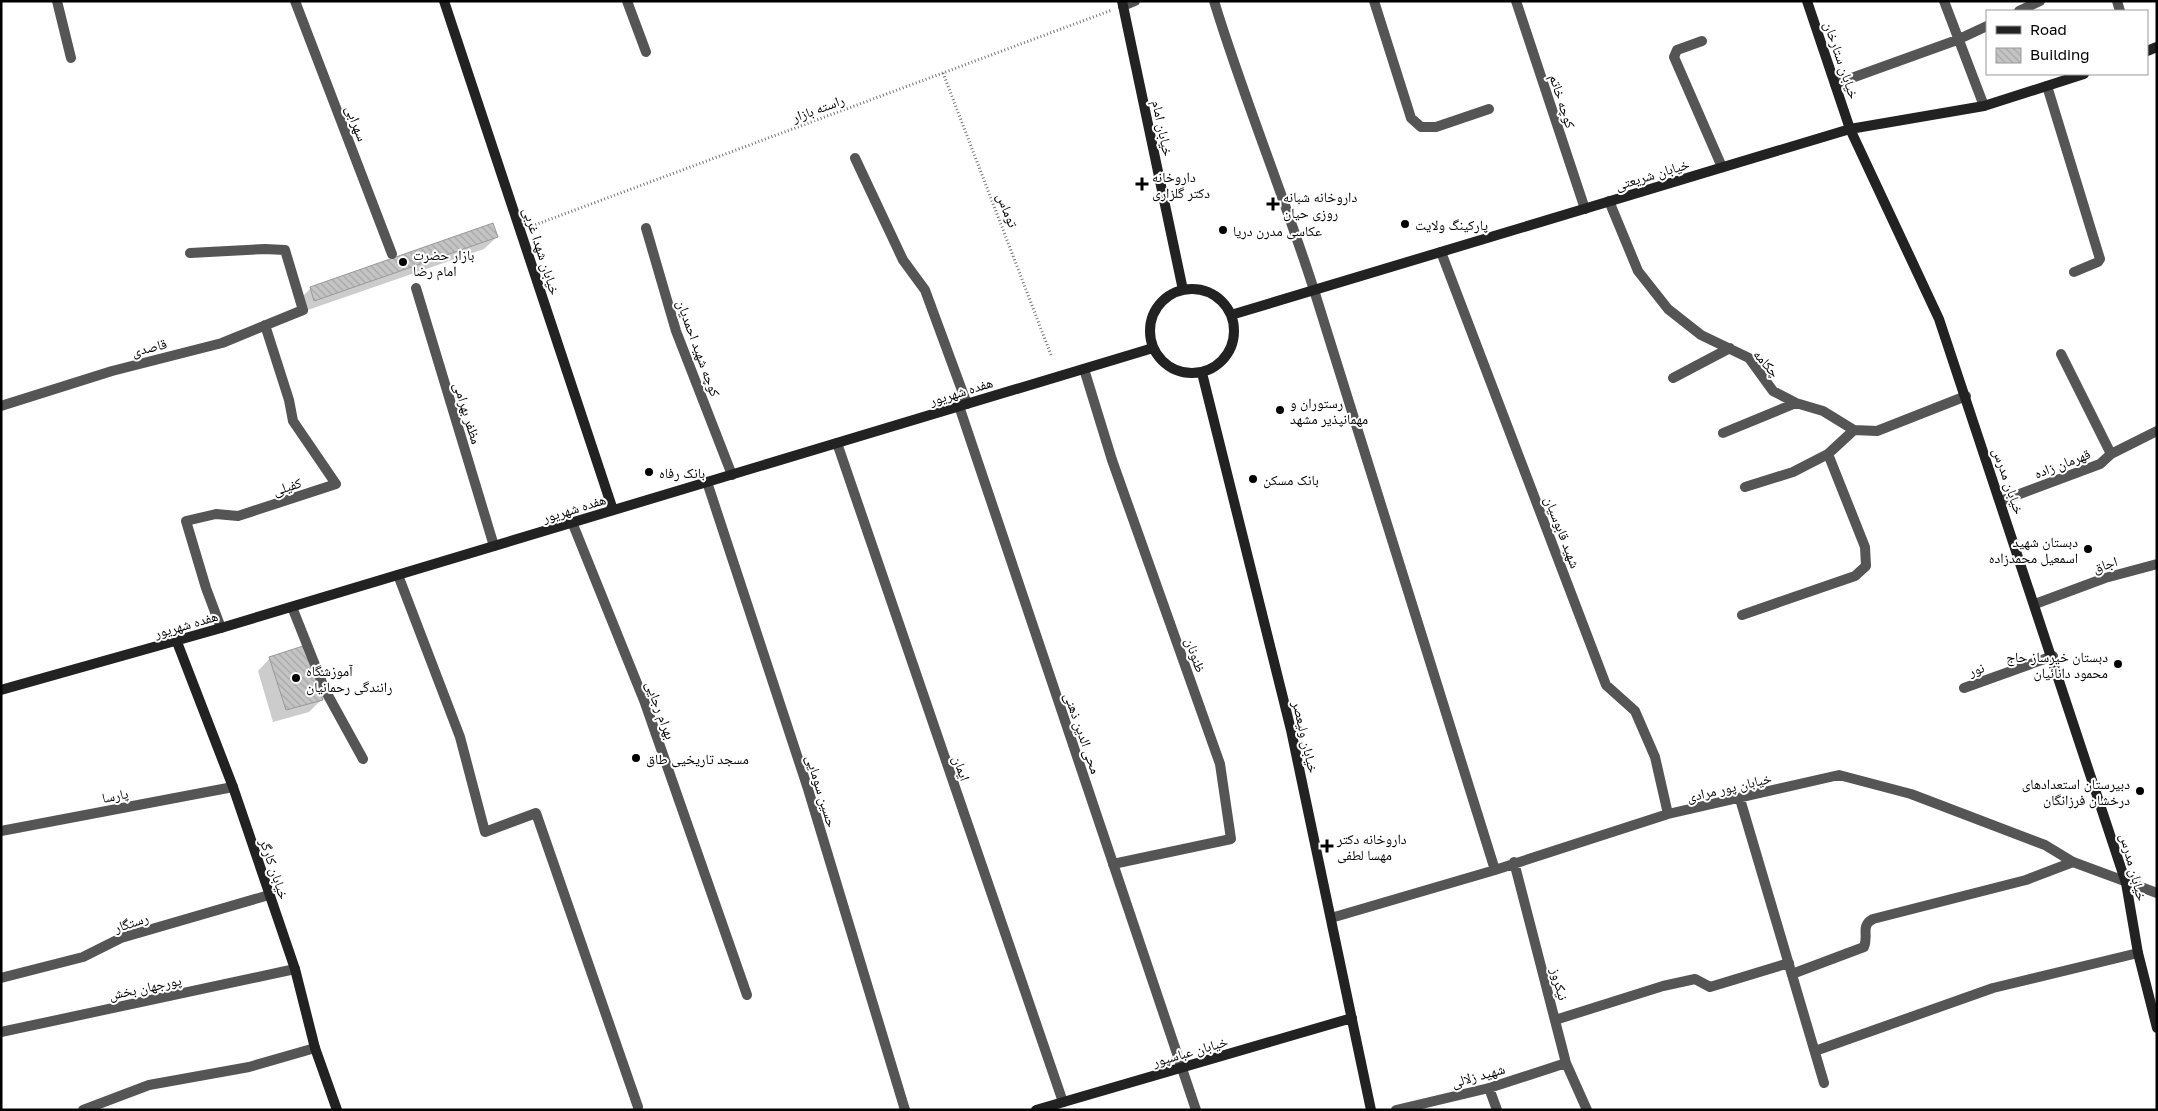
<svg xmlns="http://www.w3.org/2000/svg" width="2158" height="1111" viewBox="0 0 2158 1111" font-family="'Golos Text','Noto Naskh Arabic',sans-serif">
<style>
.shadow{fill:#0003}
.building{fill:url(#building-back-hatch);stroke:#999}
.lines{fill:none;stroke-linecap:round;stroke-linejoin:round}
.path{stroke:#777;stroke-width:3;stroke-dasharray:1 2.5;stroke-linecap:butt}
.lane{stroke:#555;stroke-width:10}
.street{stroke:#555;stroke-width:10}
.secondary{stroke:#222;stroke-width:10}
.poi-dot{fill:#000;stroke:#fff;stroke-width:2}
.labels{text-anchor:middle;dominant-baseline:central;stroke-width:4;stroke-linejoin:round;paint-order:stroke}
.street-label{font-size:14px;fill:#000;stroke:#fff}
.poi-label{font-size:14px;fill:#000;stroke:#fff;text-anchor:start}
</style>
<defs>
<pattern id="building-back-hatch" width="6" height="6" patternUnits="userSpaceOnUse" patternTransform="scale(1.25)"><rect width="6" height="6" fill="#c4c4c4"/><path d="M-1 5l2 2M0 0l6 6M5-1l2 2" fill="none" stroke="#a7a7a7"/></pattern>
</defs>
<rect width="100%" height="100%" fill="#fff"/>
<path class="shadow" d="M492,224L497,237L484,249L302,312L298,301L310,289Z
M270,658L322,699L309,712L273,722L258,671Z"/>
<path class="building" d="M493,223L498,237L314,301L310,287Z
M306,645L323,700L286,710L269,657Z"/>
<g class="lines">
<path class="path" d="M943,73L1051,355
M532,226L1112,10"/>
<path class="lane" d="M57,1L71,58
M416,288L494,546
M2061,354L2111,454
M1084,369L1112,460L1220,764L1231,839L1113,864
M1,406L112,371L222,343L303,310L285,250L265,249L190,253
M2001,501L2100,464L2111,454L2157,431
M398,575L460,737L485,832L536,813L638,1107
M292,607L325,690L363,759
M221,628L206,588L186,521L216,514L238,516L336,484L293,421L289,400L265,325
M1792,974L1864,947C1869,935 1860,926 1873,919L2026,880L2073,862"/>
<path class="street" d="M295,1L392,254
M627,1L646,52
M1214,1C1244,99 1283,193 1314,290L1495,870
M1374,1L1411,118L1421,127H1436L1489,109
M1516,1L1585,209
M1944,1L1984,106
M2117,1L2120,11
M1123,6L1135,1
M2019,11L2040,1
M1702,41L1677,50L1674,57L1722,167
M1835,84L1957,40L1987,26
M2047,86L2100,259L2098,262L2074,272
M855,158L903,260L925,290L967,404
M1609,201L1638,271L1668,309L1701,335L1749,358L1773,391L1796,403L1823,411L1854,430L1877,431L1966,396
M646,228L676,331L732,475
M1441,252L1606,685L1635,711L1655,757L1668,814
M1673,378L1730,348
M959,406L1196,1110
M1723,433L1796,403
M837,443L1063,1102
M707,482L808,789L905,1110
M1745,487L1793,472L1828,454L1854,430
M572,522L645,703L747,995
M2035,604L2105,578L2157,564
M1742,615L1855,576L1866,566L1865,547L1828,454
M1964,688L2053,656
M1740,799L1824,1083
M1,831L233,787
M1514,862L1566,1063L1587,1110
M1331,918L1495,870L1668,814L1839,775L1911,794L2045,845L2073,862L2157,893
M1,978L83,957L121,938L269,895
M1555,1020L1663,986L1695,979L1710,987L1789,963
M1,1032L295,969
M1815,1051L1993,988L2138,953
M1489,1088L1497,1110
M83,1110L149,1085L249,1067L315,1048
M1396,1110L1489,1088L1566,1063"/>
<path class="secondary" d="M444,1L613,510
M1122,1L1183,290
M1807,1L1850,129L1939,319L2126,883L2138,953L2157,1028
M2147,51L2157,47
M1150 331a42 42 0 1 1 84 0a42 42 0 1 1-84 0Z
M1231,315L1850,129L1984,106L2084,74
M1202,373L1291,730L1371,1110
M177,642L233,787L295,969L315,1048L337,1110
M1,690L221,628L1153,348
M1036,1110L1352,1018"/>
</g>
<g class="poi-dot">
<path d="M1139.5 176.5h5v5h5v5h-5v5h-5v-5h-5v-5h5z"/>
<path d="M1270.5 196.5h5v5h5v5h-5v5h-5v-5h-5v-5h5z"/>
<circle cx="1405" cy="224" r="5"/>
<circle cx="1223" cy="230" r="5"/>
<circle cx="403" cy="262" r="5"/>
<circle cx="1280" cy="410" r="5"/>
<circle cx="649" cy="472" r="5"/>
<circle cx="1253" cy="479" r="5"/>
<circle cx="2088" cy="549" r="5"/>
<circle cx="2118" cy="664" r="5"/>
<circle cx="296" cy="678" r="5"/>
<circle cx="636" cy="758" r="5"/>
<circle cx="2140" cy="791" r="5"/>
<path d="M1324.5 838.5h5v5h5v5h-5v5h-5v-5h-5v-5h5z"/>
</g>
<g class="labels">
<g class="street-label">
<text transform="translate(1842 60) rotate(71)">خیابان ستارخان</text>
<text transform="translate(1563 101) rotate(72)">کوچه خاتم</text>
<text transform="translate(818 108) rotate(-20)">راسته بازار</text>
<text transform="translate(357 123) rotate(69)">سهرابی</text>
<text transform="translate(1163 128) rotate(78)">خیابان امام</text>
<text transform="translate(1652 174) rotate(-17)">خیابان شریعتی</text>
<text transform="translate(1008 210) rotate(69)">توماس</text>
<text transform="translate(542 251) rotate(72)">خیابان شهدا غربی</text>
<text transform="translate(149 347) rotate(-14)">قاصدی</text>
<text transform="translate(699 348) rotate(70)">کوچه شهید احمدیان</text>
<text transform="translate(1767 363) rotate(49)">چکامه</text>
<text transform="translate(961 391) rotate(-17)">هفده شهریور</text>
<text transform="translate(468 413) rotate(73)">مظفر بهرامی</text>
<text transform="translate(2062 463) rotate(-21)">قهرمان زاده</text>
<text transform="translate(2009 481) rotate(71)">خیابان مدرس</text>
<text transform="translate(287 486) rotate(-18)">کفیلی</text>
<text transform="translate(574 508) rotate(-17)">هفده شهریور</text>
<text transform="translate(1563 532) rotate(69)">شهید قابوسیان</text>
<text transform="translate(2105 564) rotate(-17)">اجاق</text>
<text transform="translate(186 624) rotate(-16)">هفده شهریور</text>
<text transform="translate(1196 655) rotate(71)">ظنونان</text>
<text transform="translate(1976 669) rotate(-20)">نور</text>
<text transform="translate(661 710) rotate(70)">بهرام رجایی</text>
<text transform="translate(1083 733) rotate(71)">محی الدین ذهنی</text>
<text transform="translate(1306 737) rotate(77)">خیابان ولیعصر</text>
<text transform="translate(962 768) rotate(71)">ایمان</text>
<text transform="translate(1729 787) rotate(-13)">خیابان پور مرادی</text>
<text transform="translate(822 791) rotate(73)">حسین سومایی</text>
<text transform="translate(115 795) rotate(-11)">پارسا</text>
<text transform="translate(2134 867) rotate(75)">خیابان مدرس</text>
<text transform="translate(275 869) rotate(71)">خیابان کارگر</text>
<text transform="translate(131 922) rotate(-18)">رستگار</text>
<text transform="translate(1560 984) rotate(75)">نیکروز</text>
<text transform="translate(145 987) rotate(-12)">پورجهان بخش</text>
<text transform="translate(1190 1051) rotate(-16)">خیابان عباسپور</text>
<text transform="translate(1478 1075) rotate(-15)">شهید زلالی</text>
</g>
<g class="poi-label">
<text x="1152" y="176">داروخانه<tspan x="1152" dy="16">دکتر گلزاری</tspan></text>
<text x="1283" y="196">داروخانه شبانه<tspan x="1283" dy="16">روزی حیان</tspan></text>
<text x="1415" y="224">پارکینگ ولایت</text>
<text x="1233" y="230">عکاسی مدرن دریا</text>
<text x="413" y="254">بازار حضرت<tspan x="413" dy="16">امام رضا</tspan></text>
<text x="1290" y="402">رستوران و<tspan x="1290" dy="16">مهمانپذیر مشهد</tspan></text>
<text x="659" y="472">بانک رفاه</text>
<text x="1263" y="479">بانک مسکن</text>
<text x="2078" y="541" text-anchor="end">دبستان شهید<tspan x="2078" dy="16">اسمعیل محمدزاده</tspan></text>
<text x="2108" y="656" text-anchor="end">دبستان خیرساز حاج<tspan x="2108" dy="16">محمود دانائیان</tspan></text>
<text x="306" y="670">آموزشگاه<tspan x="306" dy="16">رانندگی رحمانیان</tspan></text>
<text x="646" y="758">مسجد تاریخیی طاق</text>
<text x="2130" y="783" text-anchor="end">دبیرستان استعدادهای<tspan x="2130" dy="16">درخشان فرزانگان</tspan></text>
<text x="1337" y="838">داروخانه دکتر<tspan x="1337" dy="16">مهسا لطفی</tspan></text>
</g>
</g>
<rect width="2158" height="1111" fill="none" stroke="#000000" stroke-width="5"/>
<rect x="1986" y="10" width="162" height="65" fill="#ffffff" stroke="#999999"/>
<rect x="1996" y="26" width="25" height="8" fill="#222222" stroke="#999999"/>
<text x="2030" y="35" font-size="15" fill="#000000">Road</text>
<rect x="1996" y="48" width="25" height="15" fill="url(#building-back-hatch)" stroke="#999999"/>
<text x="2030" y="60" font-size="15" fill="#000000">Building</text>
</svg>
